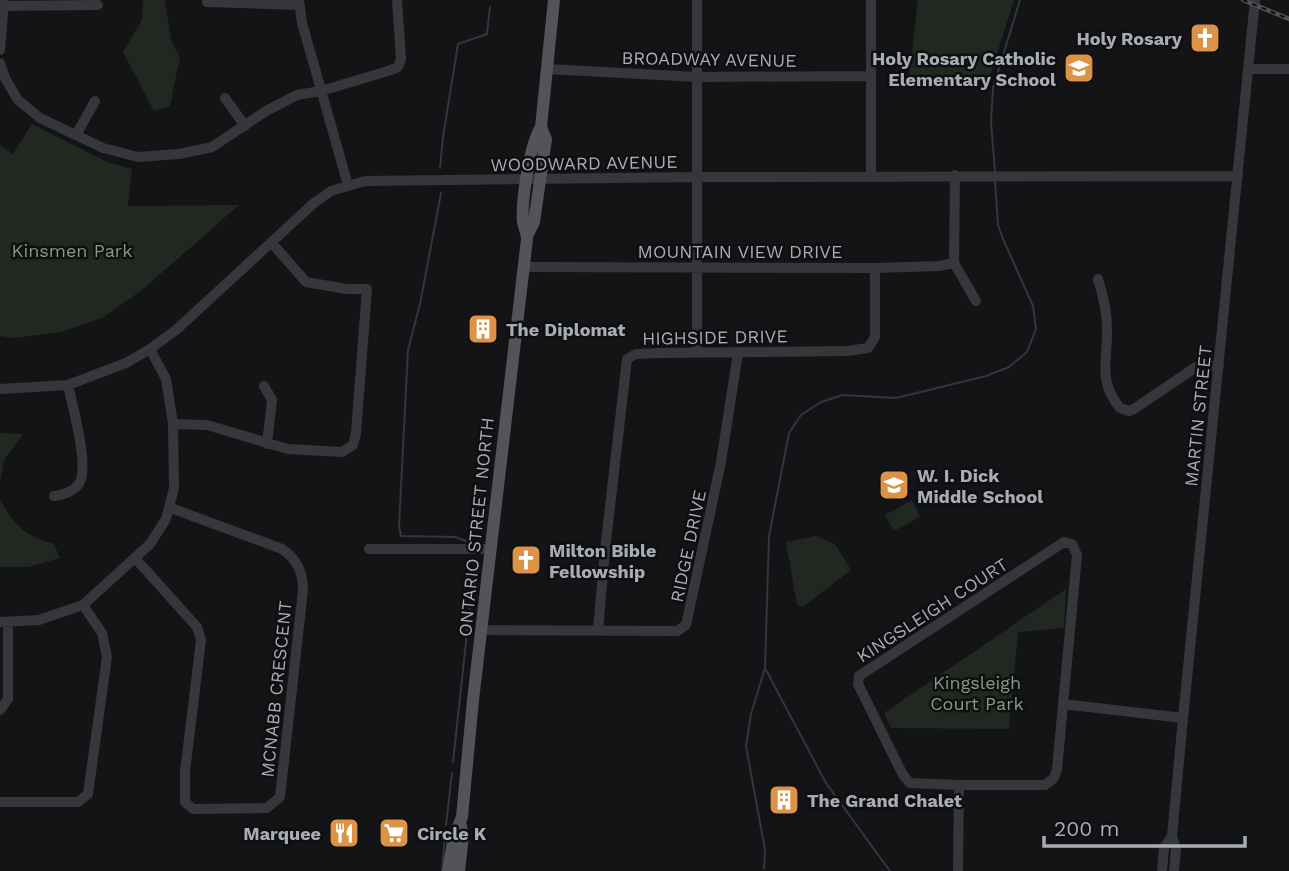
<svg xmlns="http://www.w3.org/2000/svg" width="1289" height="871" viewBox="0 0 1289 871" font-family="'Work Sans',sans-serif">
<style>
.green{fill:#212821}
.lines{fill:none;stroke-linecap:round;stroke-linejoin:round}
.stream{stroke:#2f383d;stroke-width:2}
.minor{stroke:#36373a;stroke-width:10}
.major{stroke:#525459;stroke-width:12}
.rail-casing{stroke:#4f5155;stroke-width:4.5}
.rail{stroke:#0f0f11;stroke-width:2;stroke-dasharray:5;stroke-linecap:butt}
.labels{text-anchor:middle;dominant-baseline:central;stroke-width:5;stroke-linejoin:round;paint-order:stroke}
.poi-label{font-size:18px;font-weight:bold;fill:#a7adb4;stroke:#0f0f11;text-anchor:start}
.street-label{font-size:18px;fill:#a7adb4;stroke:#0f0f11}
.park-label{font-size:18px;fill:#839d81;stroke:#0f0f11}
</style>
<rect width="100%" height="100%" fill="#141416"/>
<path class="green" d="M143,0H165L171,41L180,57L170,106L154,111L123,52L142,20Z
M918,0H1014L990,76H909Z
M32,124L107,162L132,169L128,206L239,205L142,290L104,317L62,332L14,338L0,336V145L13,154Z
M0,433L23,434L4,460L0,482Z
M0,499C15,526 23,535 54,544L60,558L28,567H0Z
M912,500L920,517L894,531L885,515Z
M816,536L835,544L851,570L803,607L797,605L786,542Z
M1066,589L1064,628L1018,632L1009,729L891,728L884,713Z"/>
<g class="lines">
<path class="stream" d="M440,168L443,137L458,44L487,34L490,7
M995,172L991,122L993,88L1020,0
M441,193L420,304L408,350L399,526L401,536L455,537L466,541
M766,670L826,783L890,871
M453,762L474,568
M446,825L452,773
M764,869L765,850L746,746L751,714L765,668L769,536L789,433L801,415L821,402L843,395L896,398L986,376L1009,367L1027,352L1036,329L1033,306L1003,239L998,225L995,181
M442,871L445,836"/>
<path class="minor" d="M299,0L302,23L348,185
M697,0V353
M207,2L299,5
M4,6L98,5
M0,50L4,1
M0,63L5,78L18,100L40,118L103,148L138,157L179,154L212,147L266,111L297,95L321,91L388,71L398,67L401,59L397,0
M547,69L697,77L871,76
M1249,69H1289
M225,98L245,126
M76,135L95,101
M955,175L954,263L976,301
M871,177V0
M524,267L875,268L939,266L954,263
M1098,279C1103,295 1107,311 1107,328C1108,360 1097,380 1120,408L1129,411L1134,409L1196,367L1219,365
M264,386L272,400L267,444
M0,389L68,385L126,363L150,349L176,330L314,203L331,191L365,181L698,177L1238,176
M173,424L207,425L288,449L342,452L353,445L356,433L367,289H346L306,282L271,242
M54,496C63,495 73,491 79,484C90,468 72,404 68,385
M1064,542L1072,544L1077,555L1057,769L1054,778L1045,785H959L910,783L903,775L858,684L859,676Z
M369,549H491
M135,558L197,627L201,640L185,772V802L193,809L267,808L280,797L303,590C303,572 297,559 282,549L171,508
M0,622L39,620L83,605L150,544L166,519L174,488L173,424L166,379L150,349
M482,630L677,631L686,625L721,462L738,353
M598,630L605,550L627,359L636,354L658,353L847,351L868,348L875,337V268
M1063,704L1183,718
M0,710L8,699V623
M0,802H78L88,794L107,657L102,633L83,605
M958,871L959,785
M1162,871L1164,848L1172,836
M1174,871L1176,849L1172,836L1183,718L1255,0"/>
<path class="major" d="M527,236L534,222L546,139L541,127
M448,871L454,836L462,817L473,700L527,239C527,233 524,228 523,222C521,201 530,144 541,127L554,0
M459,871L463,836L460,822"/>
<g class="rail-casing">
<path id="rail" d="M1243,0L1289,19"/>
</g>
<use href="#rail" class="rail"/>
</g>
<defs>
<g id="church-square" transform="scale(1.575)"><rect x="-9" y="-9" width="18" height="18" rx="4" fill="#dc9346" stroke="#0f0f11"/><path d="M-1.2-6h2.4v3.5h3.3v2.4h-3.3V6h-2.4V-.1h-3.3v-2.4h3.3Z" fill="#fff"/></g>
<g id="school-square" transform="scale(1.575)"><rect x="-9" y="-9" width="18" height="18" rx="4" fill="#dc9346" stroke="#0f0f11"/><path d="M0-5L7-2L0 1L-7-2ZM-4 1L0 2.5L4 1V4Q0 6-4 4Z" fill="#fff"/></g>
<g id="building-square" transform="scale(1.575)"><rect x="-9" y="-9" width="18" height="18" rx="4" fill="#dc9346" stroke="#0f0f11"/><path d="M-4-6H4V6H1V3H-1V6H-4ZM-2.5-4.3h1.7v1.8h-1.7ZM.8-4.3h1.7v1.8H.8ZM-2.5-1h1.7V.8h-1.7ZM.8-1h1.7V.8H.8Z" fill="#fff"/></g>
<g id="restaurant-square" transform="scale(1.575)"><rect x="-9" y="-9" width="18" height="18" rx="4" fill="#dc9346" stroke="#0f0f11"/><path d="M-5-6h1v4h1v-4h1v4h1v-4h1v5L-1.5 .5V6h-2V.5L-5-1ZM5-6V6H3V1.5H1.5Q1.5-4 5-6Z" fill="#fff"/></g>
<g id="supermarket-square" transform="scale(1.575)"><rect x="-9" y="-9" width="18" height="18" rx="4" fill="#dc9346" stroke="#0f0f11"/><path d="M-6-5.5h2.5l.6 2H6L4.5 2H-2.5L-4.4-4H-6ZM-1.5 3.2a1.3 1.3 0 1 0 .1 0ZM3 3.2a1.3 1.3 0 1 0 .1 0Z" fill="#fff"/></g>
</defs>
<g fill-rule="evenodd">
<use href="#church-square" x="1205" y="38"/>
<use href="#school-square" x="1079" y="68"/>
<use href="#building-square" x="483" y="329"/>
<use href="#school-square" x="894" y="485"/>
<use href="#church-square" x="526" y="560"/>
<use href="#building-square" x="784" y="800"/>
<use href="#restaurant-square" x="344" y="833"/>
<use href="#supermarket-square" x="394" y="833"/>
</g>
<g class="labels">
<g class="poi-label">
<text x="1182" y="38" text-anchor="end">Holy Rosary</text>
<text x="1056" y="58" text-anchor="end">Holy Rosary Catholic<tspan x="1056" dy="21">Elementary School</tspan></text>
<text x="506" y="329">The Diplomat</text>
<text x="917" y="475">W. I. Dick<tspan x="917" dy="21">Middle School</tspan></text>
<text x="549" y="550">Milton Bible<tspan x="549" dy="21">Fellowship</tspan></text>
<text x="807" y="800">The Grand Chalet</text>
<text x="321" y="833" text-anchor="end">Marquee</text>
<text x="417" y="833">Circle K</text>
</g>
<g class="street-label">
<text transform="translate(709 59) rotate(1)">BROADWAY AVENUE</text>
<text transform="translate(584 163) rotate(-1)">WOODWARD AVENUE</text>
<text x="740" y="251">MOUNTAIN VIEW DRIVE</text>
<text transform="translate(715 337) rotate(-1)">HIGHSIDE DRIVE</text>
<text transform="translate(1198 416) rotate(-84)">MARTIN STREET</text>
<text transform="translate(476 527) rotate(-84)">ONTARIO STREET NORTH</text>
<text transform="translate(688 546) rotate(-78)">RIDGE DRIVE</text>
<text transform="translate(932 610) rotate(-33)">KINGSLEIGH COURT</text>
<text transform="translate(276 689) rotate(-84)">MCNABB CRESCENT</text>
</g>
<g class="park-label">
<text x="72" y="250">Kinsmen Park</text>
<text x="977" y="682">Kingsleigh<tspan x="977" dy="21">Court Park</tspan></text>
</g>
</g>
<path d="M1044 836v10h201v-10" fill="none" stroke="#a7adb4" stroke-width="3.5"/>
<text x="1054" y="836" font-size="21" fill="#a7adb4" stroke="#0f0f11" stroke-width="5" paint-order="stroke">200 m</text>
</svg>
